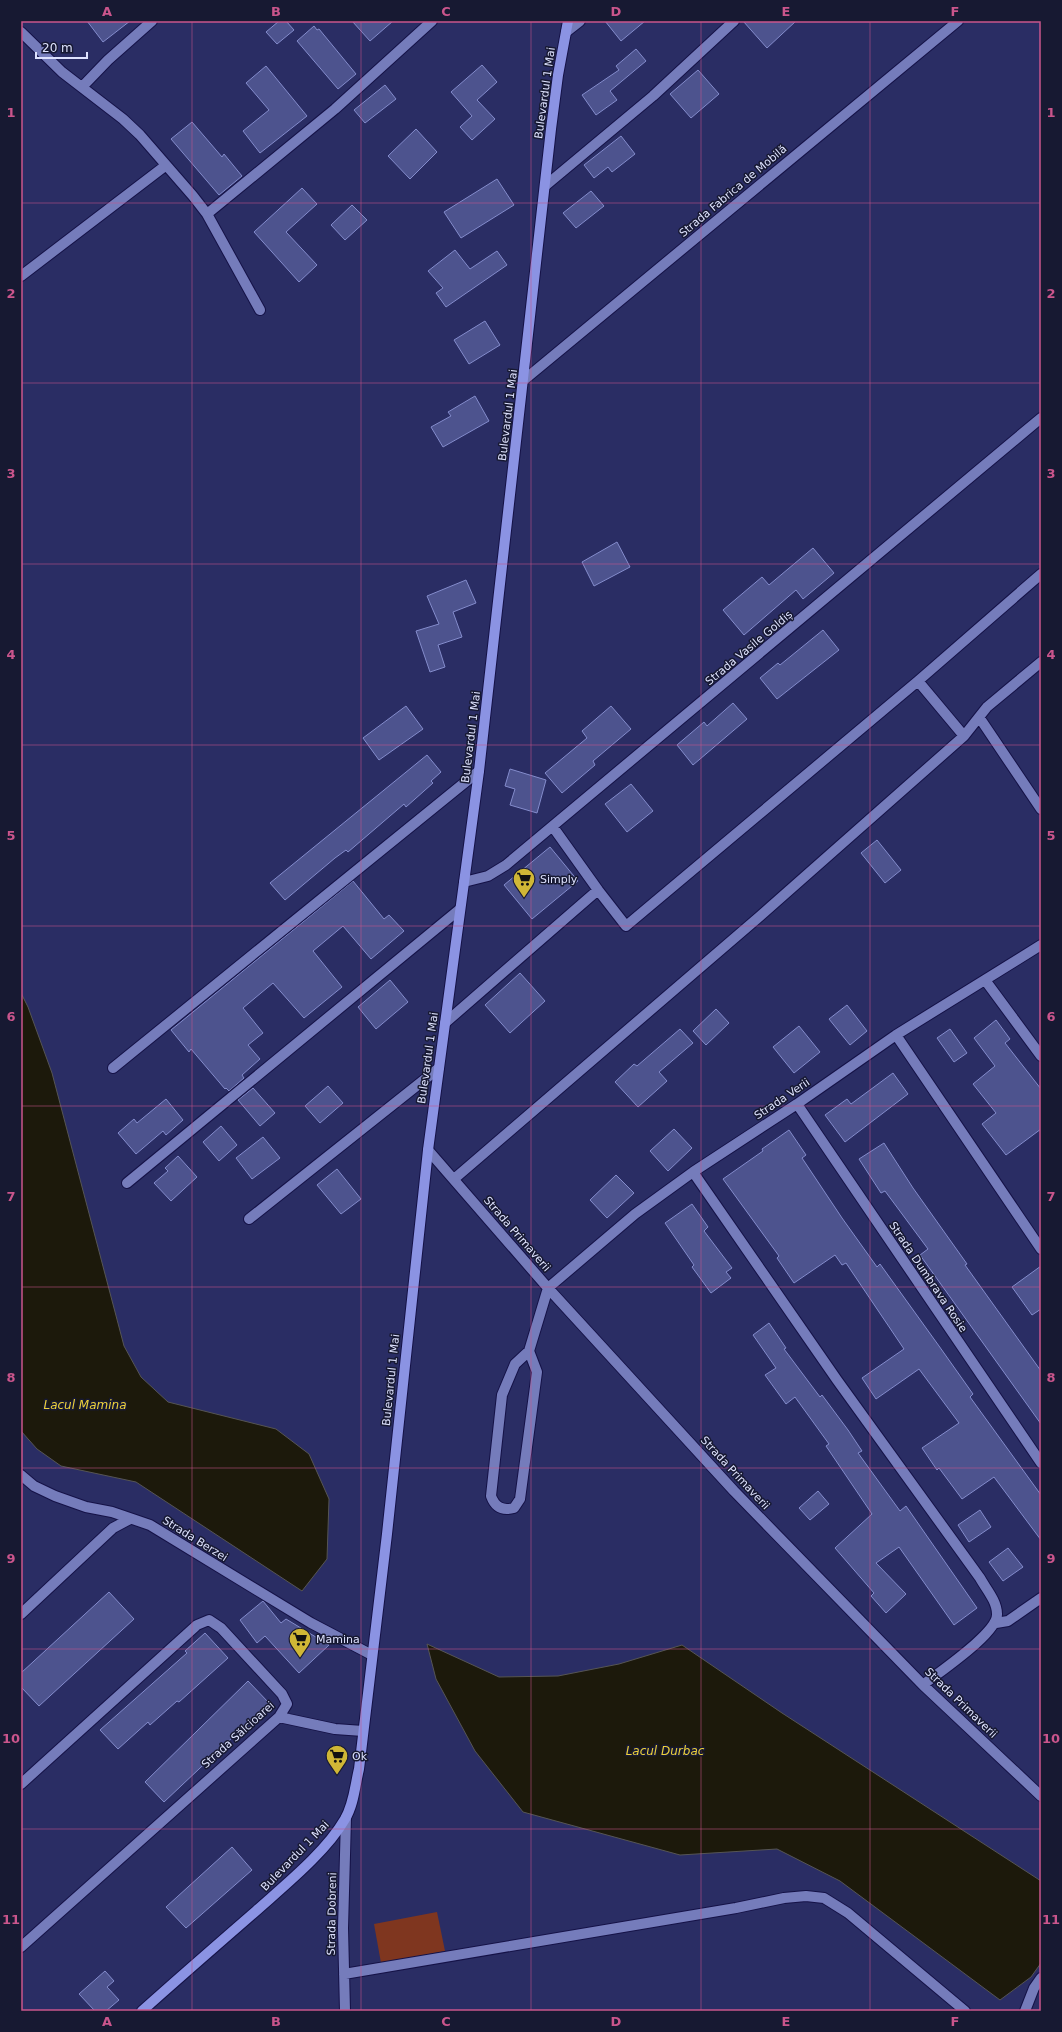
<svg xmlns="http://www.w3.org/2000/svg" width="1062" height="2032" viewBox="0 0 1062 2032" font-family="'DejaVu Sans',sans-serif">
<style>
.green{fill:#7f361f}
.water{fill:#1c190b;stroke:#565554}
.building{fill:#4d538e;stroke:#848ccc}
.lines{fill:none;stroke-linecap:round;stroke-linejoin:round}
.minor-casing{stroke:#151247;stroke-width:12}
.major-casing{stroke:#151247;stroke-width:12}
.minor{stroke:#757cbb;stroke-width:10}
.major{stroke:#8b93e3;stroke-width:10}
.grid{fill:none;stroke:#ca558c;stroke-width:1;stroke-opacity:0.55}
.labels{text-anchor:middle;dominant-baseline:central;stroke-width:3;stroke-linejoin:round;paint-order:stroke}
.street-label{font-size:11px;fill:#dee2fe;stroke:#171932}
.poi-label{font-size:11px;fill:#dee2fe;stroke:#171932;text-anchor:start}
.water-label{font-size:12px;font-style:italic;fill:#edd13b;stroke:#171932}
.neatline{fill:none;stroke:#ca558c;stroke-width:1.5}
.grid-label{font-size:13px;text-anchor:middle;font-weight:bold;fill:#ca558c}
</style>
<rect width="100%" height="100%" fill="#2a2d64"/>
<path class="green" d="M437,1912L445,1951L381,1963L374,1924Z"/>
<path class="water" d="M21,993L28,1007L52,1073L124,1346L141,1377L168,1402L276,1429L309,1454L329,1499L327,1559L302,1591L136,1482L61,1466L37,1449L21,1431Z
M427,1644L499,1677L558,1676L619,1664L682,1645L782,1713L1041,1881V1963L1031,1977L1000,2000L840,1881L777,1849L680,1855L523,1812L475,1751L436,1679Z"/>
<path class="building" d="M87,21H130L103,42Z
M279,21H286L294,30L277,44L266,32Z
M352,21H393L370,41Z
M605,21H645L621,41Z
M743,21H796L767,48Z
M314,26L317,30L319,29L356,74L338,89L297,41Z
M636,49L646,61L610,91L617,100L596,115L582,95L619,70L616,66Z
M482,65L497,82L477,100L495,119L472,140L460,127L472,116L451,92Z
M266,66L307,116L260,153L243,131L269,110L246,83Z
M698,70L719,94L691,118L670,94Z
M385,85L396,99L365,123L354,110Z
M192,122L222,157L224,154L242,176L219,195L171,139Z
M416,129L437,152L410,179L388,156Z
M621,136L635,154L612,172L608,167L594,178L584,165Z
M497,179L514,205L461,238L444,212Z
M302,188L317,204L286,232L317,265L299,282L254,232Z
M591,191L604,206L576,228L563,213Z
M352,205L367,220L345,240L331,225Z
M455,250L470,269L497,251L507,265L446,307L436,293L443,288L428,271Z
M485,321L500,345L469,364L454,340Z
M475,396L489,421L443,447L431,427L451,416L448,412Z
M617,542L630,567L594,586L582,562Z
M813,548L834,573L803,599L796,590L744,635L723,610L762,577L769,585Z
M466,580L476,603L453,612L462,637L438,645L445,667L430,672L416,631L439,624L427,596Z
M823,630L839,650L777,699L760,678L778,663L780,665Z
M733,703L747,719L693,765L677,745L704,722L707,726Z
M406,706L423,729L379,760L363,738Z
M611,706L631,729L593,761L595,765L562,793L545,773L587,738L582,731Z
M427,755L441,772L431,781L433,783L406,807L404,804L348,852L346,850L335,858L285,900L270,883Z
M510,769L546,780L537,813L510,805L515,789L505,786Z
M631,784L653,811L627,832L605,804Z
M877,840L901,870L885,883L861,853Z
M550,847L578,881L532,919L504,885Z
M353,881L384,919L389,915L404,931L371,959L343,926L313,951L342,987L304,1018L273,983L243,1008L263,1033L248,1045L260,1059L242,1075L244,1078L229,1091L226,1088L225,1089L191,1049L189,1052L171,1030Z
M520,973L545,1001L510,1033L485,1005Z
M390,980L408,1002L376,1029L358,1007Z
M847,1005L867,1031L850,1045L829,1019Z
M716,1009L729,1023L706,1045L693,1031Z
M996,1020L1010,1039L1005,1043L1041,1089V1129L1006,1155L982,1124L996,1113L973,1084L995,1066L974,1038Z
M799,1026L820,1052L794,1073L773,1047Z
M680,1029L693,1043L659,1072L667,1081L638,1107L615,1082L634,1064L637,1066Z
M950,1029L967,1053L954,1062L937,1038Z
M893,1073L908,1094L845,1142L825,1115L847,1099L851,1104Z
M328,1086L343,1103L320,1123L305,1106Z
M253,1088L275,1113L260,1126L238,1100Z
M166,1099L183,1120L166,1135L163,1131L136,1154L118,1133L134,1119L137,1123Z
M221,1126L237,1145L219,1161L203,1142Z
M674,1129L692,1148L668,1171L650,1151Z
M789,1130L806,1155L802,1158L842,1218L877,1267L880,1264L939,1346L973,1394L970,1397L1041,1495V1540L994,1477L962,1499L939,1468L937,1470L922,1448L959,1423L919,1369L876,1399L862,1378L904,1349L846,1263L842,1265L835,1255L794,1283L777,1258L779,1256L723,1179L763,1151L762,1149Z
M263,1137L280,1158L252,1179L236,1158Z
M884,1143L913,1188L967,1264L965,1265L1041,1371V1424L920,1255L928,1249L885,1191L881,1193L859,1159Z
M178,1156L197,1177L171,1201L154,1183L168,1171L165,1168Z
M337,1169L361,1199L341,1214L317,1185Z
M616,1175L634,1193L607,1218L590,1200Z
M692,1204L708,1227L704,1231L732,1268L726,1272L731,1278L711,1293L692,1267L694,1265L665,1223Z
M1041,1266V1309L1032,1315L1012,1287Z
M769,1323L786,1348L784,1349L820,1397L822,1395L848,1430L862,1451L858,1453L900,1511L906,1506L977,1608L954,1625L899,1547L876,1563L906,1594L886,1613L871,1596L874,1593L835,1548L872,1514L826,1446L829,1444L795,1397L786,1404L765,1375L776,1368L753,1335Z
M818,1491L829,1504L810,1520L799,1508Z
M980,1510L991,1527L969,1542L958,1525Z
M1008,1548L1023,1567L1003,1581L989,1562Z
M109,1592L134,1619L39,1706L21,1687V1673Z
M263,1601L281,1623L286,1619L329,1645L299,1673L265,1636L257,1643L240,1620Z
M205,1633L228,1658L179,1702L177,1701L150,1725L148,1722L118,1749L100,1730L187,1653L185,1651Z
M248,1681L269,1703L164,1802L145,1782Z
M232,1847L252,1870L186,1928L166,1907Z
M105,1971L114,1981L107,1987L119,2000L106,2011H95L79,1994Z"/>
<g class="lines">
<g class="minor-casing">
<path id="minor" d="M21,32L62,72L123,119L140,135L193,196L207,214L260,310
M566,32L580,21
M82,87L108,60L152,21
M545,186L653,96L734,21
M207,214L335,109L432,21
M21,276L165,166
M524,380L958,21
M918,681L964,736
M979,717L1041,809
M553,827L598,890
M464,882L488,876L506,865L1041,418
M985,980L1041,1056
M445,1023L598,890L626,926L918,681L1041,574
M896,1035L1041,1249
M113,1068L479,771
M797,1104L1041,1463
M428,1150L548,1288L734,1491L923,1685L1041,1796
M693,1172L837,1380L980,1578C986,1589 997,1601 997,1614C998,1633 939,1672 923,1685
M454,1179L759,917L964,736L987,707L1041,662
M127,1183L460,909
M249,1219L439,1068
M529,1351L537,1372L520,1499L514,1508C502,1511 495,1507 491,1496L502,1395L515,1364L529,1351L548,1288L635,1214L693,1172L797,1104L896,1035L1041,945
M21,1475L34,1486L55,1496L86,1507L112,1512L150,1525L311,1623L372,1655
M21,1614L113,1528L130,1519
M996,1623L1008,1621L1041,1598
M279,1717L335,1729L363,1731
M21,1784L197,1625L209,1620L221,1628L282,1694L287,1704L279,1717L21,1947
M344,1974L736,1908L784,1898L806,1896L824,1898L848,1913L965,2011
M345,2011L343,1928L346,1818
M1025,2011L1034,1988L1041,1978"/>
</g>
<g class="major-casing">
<path id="major" d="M142,2011C180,1977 218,1944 256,1911C285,1885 326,1852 345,1819C354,1804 355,1785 359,1769L387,1534L428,1150L479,771L551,129L558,75L568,21"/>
</g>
<use href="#minor" class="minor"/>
<use href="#major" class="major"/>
</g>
<path class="grid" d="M192,21V2011M361,21V2011M531,21V2011M701,21V2011M870,21V2011M21,203H1041M21,383H1041M21,564H1041M21,745H1041M21,926H1041M21,1106H1041M21,1287H1041M21,1468H1041M21,1649H1041M21,1829H1041"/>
<defs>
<g id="supermarket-pin" transform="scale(1.15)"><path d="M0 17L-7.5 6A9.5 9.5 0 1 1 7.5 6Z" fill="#d0b736" stroke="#171932"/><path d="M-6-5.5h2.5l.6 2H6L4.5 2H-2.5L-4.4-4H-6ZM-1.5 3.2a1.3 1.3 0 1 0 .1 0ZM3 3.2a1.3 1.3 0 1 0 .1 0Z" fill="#111"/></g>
</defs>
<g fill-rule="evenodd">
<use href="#supermarket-pin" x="524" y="879"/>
<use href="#supermarket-pin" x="300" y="1639"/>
<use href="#supermarket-pin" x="337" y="1756"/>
</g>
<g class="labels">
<g class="street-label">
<text transform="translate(545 93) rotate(-82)">Bulevardul 1 Mai</text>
<text transform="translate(733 191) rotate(-40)">Strada Fabrica de Mobilă</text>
<text transform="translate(508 415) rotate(-83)">Bulevardul 1 Mai</text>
<text transform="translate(749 648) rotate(-40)">Strada Vasile Goldiș</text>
<text transform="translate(471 737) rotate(-83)">Bulevardul 1 Mai</text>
<text transform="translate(428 1058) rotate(-82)">Bulevardul 1 Mai</text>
<text transform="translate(782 1099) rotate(-34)">Strada Verii</text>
<text transform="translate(517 1234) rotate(49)">Strada Primaverii</text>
<text transform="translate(928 1277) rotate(56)">Strada Dumbrava Rosie</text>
<text transform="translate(391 1380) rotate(-84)">Bulevardul 1 Mai</text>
<text transform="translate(735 1473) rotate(47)">Strada Primaverii</text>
<text transform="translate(195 1539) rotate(32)">Strada Berzei</text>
<text transform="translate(961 1703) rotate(44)">Strada Primaverii</text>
<text transform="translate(238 1735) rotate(-42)">Strada Sălcioarei</text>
<text transform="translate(295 1856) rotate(-46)">Bulevardul 1 Mai</text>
<text transform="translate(332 1914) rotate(-89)">Strada Dobreni</text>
</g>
<g class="poi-label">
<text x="540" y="879">Simply</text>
<text x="316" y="1639">Mamina</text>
<text x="352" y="1756">Ok</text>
</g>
<g class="water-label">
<text x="85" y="1405">Lacul Mamina</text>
<text x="665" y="1751">Lacul Durbac</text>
</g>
</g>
<rect width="1062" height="2032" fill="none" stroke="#171932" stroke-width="44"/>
<path d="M36 52v6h51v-6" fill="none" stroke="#dee2fe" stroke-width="2"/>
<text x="42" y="52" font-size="12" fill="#dee2fe" stroke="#171932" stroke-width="3" paint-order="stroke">20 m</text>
<rect x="22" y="22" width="1018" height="1988" class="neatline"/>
<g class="grid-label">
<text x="107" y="16">A</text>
<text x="276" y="16">B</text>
<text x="446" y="16">C</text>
<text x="616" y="16">D</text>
<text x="786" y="16">E</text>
<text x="955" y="16">F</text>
<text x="11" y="117">1</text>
<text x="1051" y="117">1</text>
<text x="11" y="298">2</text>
<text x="1051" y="298">2</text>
<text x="11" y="478">3</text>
<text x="1051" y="478">3</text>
<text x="11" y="659">4</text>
<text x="1051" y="659">4</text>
<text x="11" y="840">5</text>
<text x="1051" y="840">5</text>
<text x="11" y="1021">6</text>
<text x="1051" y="1021">6</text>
<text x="11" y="1201">7</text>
<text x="1051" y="1201">7</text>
<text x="11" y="1382">8</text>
<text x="1051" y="1382">8</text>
<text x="11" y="1563">9</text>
<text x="1051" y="1563">9</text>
<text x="11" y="1743">10</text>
<text x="1051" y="1743">10</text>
<text x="11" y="1924">11</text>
<text x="1051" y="1924">11</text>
<text x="107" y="2026">A</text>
<text x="276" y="2026">B</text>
<text x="446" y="2026">C</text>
<text x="616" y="2026">D</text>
<text x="786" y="2026">E</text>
<text x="955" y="2026">F</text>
</g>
</svg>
